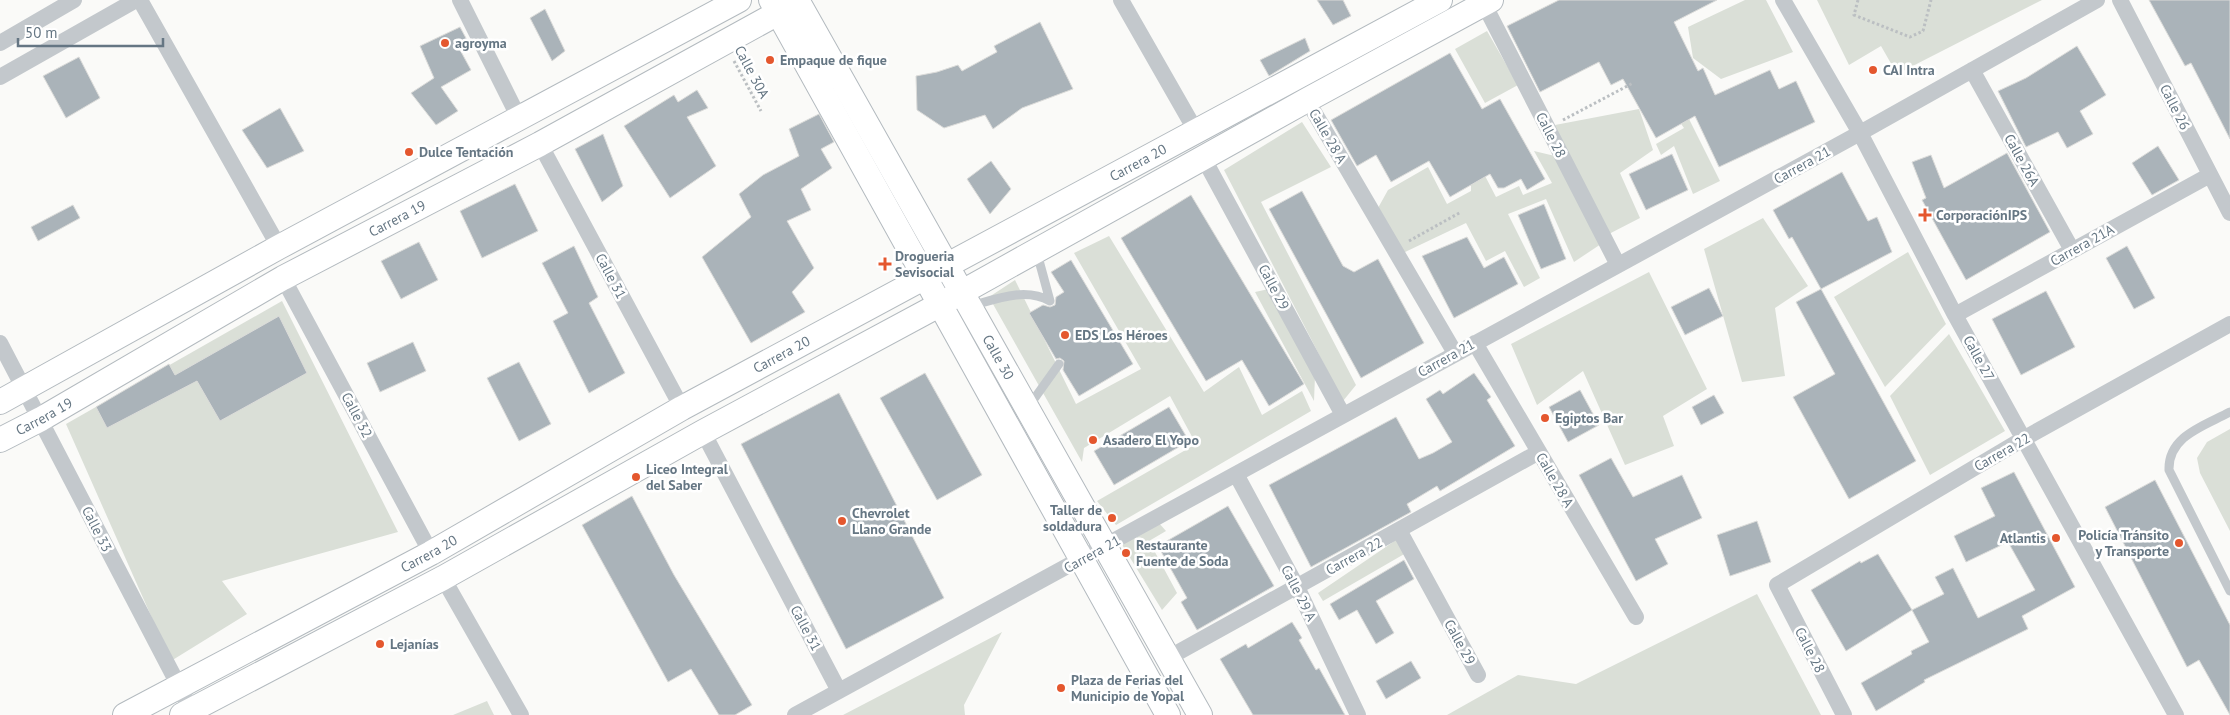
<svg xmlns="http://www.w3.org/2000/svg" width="2230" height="715" viewBox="0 0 2230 715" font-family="'PT Sans',sans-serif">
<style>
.green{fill:#dadfd7}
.building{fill:#aab3b9;stroke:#dcdcda}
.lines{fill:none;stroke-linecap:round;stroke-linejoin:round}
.secondary-casing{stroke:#b3babf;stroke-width:26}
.path{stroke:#bbbfc2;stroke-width:3;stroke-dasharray:2.5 2.5;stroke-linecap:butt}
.lane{stroke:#c3c8cc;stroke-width:9}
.street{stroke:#c3c8cc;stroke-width:16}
.secondary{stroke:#fff;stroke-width:24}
.poi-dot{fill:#e4572e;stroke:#fff;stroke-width:2}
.labels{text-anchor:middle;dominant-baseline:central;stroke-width:5;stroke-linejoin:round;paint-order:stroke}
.poi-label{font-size:14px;font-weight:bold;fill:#657683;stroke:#fff;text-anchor:start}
.street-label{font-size:14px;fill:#657683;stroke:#fff}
</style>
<rect width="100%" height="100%" fill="#fafaf8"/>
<path class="green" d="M1745,0H1766L1793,52L1721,79L1693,58L1688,27Z
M1817,0H2042L1897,74L1881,46L1849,65Z
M1487,31L1518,85L1485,103L1455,49Z
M1670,81L1720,181L1693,194L1674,146L1661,155L1656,144L1684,128L1652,82Z
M1639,109L1653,150L1620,173L1640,218L1605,236L1555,125Z
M1302,122L1331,167L1261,202L1356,385L1343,401L1224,170Z
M1470,147L1496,197L1519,186L1523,195L1552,183L1534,151L1559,157L1604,242L1574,262L1546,199L1508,214L1540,278L1524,287L1505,251L1486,261L1466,223L1403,253L1378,208L1388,190L1428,167L1447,204L1471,191V186L1454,157Z
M1763,218L1808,286L1775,308L1785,376L1742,382L1704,249Z
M1109,236L1204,392L1239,367L1262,415L1302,391L1311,411L1116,525L1097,501L1196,444L1170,396L1084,448L1082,462L989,297L1015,280L1076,404L1141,369L1074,253Z
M1908,252L1946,324L1885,387L1834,297Z
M1649,272L1707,389L1663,416L1674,446L1625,465L1583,371L1537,405L1511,344Z
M1269,289L1315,376L1314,401L1255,292Z
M282,301L398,532L222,581L247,614L171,661L66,424Z
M1949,334L2005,431L1930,475L1890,396Z
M2230,429V531L2200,473L2197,458L2207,442Z
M1158,522L1166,531L1149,541L1177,593L1162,610L1121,543Z
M1399,538L1406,553L1323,601L1318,593Z
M1757,594L1821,715H1447L1518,675L1576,684Z
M1002,632L964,705L965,715H843Z
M487,701L494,715H453Z"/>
<path class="building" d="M1317,0H1343L1351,16L1333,25Z
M1559,0H1717L1674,22L1698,71L1703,68L1715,95L1770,70L1779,89L1796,81L1815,122L1719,167L1695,116L1656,138L1623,79L1611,85L1599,62L1540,92L1507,26Z
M2149,0H2230V139L2191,63L2185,66Z
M545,9L565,51L552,61L530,18Z
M1040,22L1073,89L1022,108L993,129L985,115L944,128L917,110L916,76L937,72L958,65L962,71L997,52L994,46Z
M460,27L467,40L459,48L471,70L441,87L458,111L436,125L411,93L434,78L420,46Z
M1305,38L1310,51L1269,76L1260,60Z
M2077,46L2106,95L2080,111L2093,134L2067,148L2058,132L2026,147L1998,91L2026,78Z
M1450,53L1482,109L1500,99L1545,179L1527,190L1521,179L1504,188H1498L1490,174L1450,197L1429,161L1391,182L1376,155L1357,166L1331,120Z
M79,57L100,98L66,118L43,76Z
M697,90L708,108L687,117L716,166L670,198L624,126L674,95L678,102Z
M280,108L304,151L267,168L242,130Z
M819,114L834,142L821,149L832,168L801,189L811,210L787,221L814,268L792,292L805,312L751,343L702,257L751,217L739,194L763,175L799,156L789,129Z
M603,134L623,186L602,202L575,149Z
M2158,146L2179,180L2152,195L2132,163Z
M2007,153L2050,232L1966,280L1922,200L1926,198L1912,162L1931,155L1944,188Z
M1672,154L1688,190L1646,210L1629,174Z
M991,161L1011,189L990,214L967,179Z
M1842,172L1868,221L1877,217L1892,252L1821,289L1792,237L1789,239L1773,210Z
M515,184L538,231L482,258L460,211Z
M1302,191L1343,266L1354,272L1378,259L1424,343L1361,378L1269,209Z
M1191,195L1304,384L1269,406L1242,360L1206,381L1121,238Z
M1544,204L1566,259L1541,269L1518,215Z
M73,205L80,218L38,241L31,227Z
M1467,237L1484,268L1504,257L1518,284L1454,318L1422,256Z
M419,242L438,280L401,299L381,261Z
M574,246L598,297L589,303L625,373L589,393L553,321L568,313L542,263Z
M2127,246L2155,298L2134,309L2106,258Z
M1071,260L1133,364L1079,396L1063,370L1064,361L1060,358L1056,359L1029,313L1043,305L1050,307L1055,305L1056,297L1064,292L1051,272Z
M1709,288L1723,316L1685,335L1671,307Z
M1821,289L1916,461L1849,499L1793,397L1835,374L1796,302Z
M2046,291L2075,347L2021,375L1992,319Z
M279,316L307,373L220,421L197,381L107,428L96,407L169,364L175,375Z
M413,342L426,371L380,392L367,363Z
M519,362L551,424L519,441L487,378Z
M925,373L982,475L937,500L880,398Z
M1474,373L1491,397L1487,400L1515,446L1440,491L1437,486L1407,504L1411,512L1311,567L1269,485L1396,417L1419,459L1433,453L1452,442L1426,399L1440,390L1443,394Z
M1580,390L1599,425L1568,442L1549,407Z
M839,393L944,598L846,649L741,444Z
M1714,395L1724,413L1701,425L1692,407Z
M1169,407L1189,441L1114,485L1094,451Z
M1611,458L1633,497L1682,475L1702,518L1655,539L1668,564L1636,581L1579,475Z
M2014,472L2075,587L2022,616L2028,629L1924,680L1925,682L1876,711L1861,683L1912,654L1911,651L1929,642L1912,610L1846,651L1811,590L1860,561L1861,563L1878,554L1912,610L1944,594L1935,577L1953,568L1978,618L2035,590L2008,542L1966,562L1954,536L1995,516L1981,488Z
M2155,480L2230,625V715L2199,660L2187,667L2105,507Z
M632,496L674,575L752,705L735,715H719L691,669L668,682L582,525Z
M1228,506L1274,586L1197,630L1181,602L1187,598L1158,546Z
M1757,521L1771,562L1730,576L1717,535Z
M1404,560L1414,579L1376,601L1394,633L1376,644L1357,610L1339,620L1330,604Z
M1292,622L1302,638L1299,640L1316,670L1319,668L1345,715H1253L1220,659L1246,644L1248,648Z
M1411,661L1421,678L1386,699L1376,681Z"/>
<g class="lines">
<g class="secondary-casing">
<g id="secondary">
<path d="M771,0L1168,715"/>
<path id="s1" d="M797,0L1200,715"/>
<path d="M0,402L279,247L739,0"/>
<path id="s2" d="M0,440L41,419L283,278L540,144L778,13L797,0"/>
<path id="s3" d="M125,715L431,553L682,408L1440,0"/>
<path d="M182,715L443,578L703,432L939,305L1307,100L1491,0"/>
</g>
</g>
<path class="path" d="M1858,0L1854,15L1910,37L1923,31L1931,0
M734,61L761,111
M1563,120L1633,83
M1409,241L1461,212"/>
<path class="lane" d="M1037,253L1050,301
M971,306C996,299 1025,287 1050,301
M1029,406L1059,364
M2230,412C2204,426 2168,436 2169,470L2230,591"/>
<path class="street" d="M140,0L279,247
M460,0L519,118
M1121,0L1197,133
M1783,0L1860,133L1955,315L2176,715
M2120,0L2230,213
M1484,4L1618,265
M0,43L74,0
M1972,70L2072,250
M0,77L136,0
M1307,100L1455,353
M540,144L682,408
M1204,159L1343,415
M283,278L431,553
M1955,315L2210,175
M0,343L194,715
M1475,343L1636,617
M703,432L839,691
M1236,474L1297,587L1358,715
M1399,530L1478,675
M443,578L521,715
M1168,658L1539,452
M795,715L1860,133L2097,0
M1844,715L1777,585L2023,439L2230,324"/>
<use href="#secondary" class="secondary"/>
</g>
<g class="poi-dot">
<circle cx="445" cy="43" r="5"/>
<circle cx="770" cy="60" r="5"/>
<circle cx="1873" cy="70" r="5"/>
<circle cx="409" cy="152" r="5"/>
<path d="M1922.5 207.5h5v5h5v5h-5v5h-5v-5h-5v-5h5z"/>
<path d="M882.5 256.5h5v5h5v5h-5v5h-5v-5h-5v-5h5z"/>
<circle cx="1065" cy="335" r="5"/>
<circle cx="1545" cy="418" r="5"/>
<circle cx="1093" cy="440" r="5"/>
<circle cx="636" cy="477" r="5"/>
<circle cx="1112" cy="518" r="5"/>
<circle cx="842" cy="521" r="5"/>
<circle cx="2056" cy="538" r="5"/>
<circle cx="2179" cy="543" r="5"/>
<circle cx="1126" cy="553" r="5"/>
<circle cx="380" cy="644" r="5"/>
<circle cx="1061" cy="688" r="5"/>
</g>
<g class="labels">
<g class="poi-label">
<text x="455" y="43">agroyma</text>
<text x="780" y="60">Empaque de fique</text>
<text x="1883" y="70">CAI Intra</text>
<text x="419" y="152">Dulce Tentación</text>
<text x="1936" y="215">CorporaciónIPS</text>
<text x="895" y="256">Drogueria<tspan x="895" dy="16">Sevisocial</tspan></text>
<text x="1075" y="335">EDS Los Héroes</text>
<text x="1555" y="418">Egiptos Bar</text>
<text x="1103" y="440">Asadero El Yopo</text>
<text x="646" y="469">Liceo Integral<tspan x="646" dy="16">del Saber</tspan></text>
<text x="1102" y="510" text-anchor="end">Taller de<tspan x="1102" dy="16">soldadura</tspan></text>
<text x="852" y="513">Chevrolet<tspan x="852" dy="16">Llano Grande</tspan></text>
<text x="2169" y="535" text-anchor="end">Policía Tránsito<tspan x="2169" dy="16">y Transporte</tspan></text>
<text x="2046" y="538" text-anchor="end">Atlantis</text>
<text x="1136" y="545">Restaurante<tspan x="1136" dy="16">Fuente de Soda</tspan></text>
<text x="390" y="644">Lejanías</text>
<text x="1071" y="680">Plaza de Ferias del<tspan x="1071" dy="16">Municipio de Yopal</tspan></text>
</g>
<g class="street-label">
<text transform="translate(752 72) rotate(62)">Calle 30A</text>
<text transform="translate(2175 107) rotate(63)">Calle 26</text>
<text transform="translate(1551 135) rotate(63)">Calle 28</text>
<text transform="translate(1328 136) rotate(60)">Calle 28 A</text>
<text transform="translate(2022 160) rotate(61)">Calle 26A</text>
<text stroke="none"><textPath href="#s3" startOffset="1154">Carrera 20</textPath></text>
<text transform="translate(1802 165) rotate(-29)">Carrera 21</text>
<text stroke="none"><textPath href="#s2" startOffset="455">Carrera 19</textPath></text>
<text transform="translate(2082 245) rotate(-29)">Carrera 21A</text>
<text transform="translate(611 276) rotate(62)">Calle 31</text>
<text transform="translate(1274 287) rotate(62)">Calle 29</text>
<text stroke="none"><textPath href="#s3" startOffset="749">Carrera 20</textPath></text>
<text stroke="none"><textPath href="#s1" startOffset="410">Calle 30</textPath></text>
<text transform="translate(1446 358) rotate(-29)">Carrera 21</text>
<text transform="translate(1979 358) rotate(61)">Calle 27</text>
<text transform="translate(357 415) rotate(62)">Calle 32</text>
<text stroke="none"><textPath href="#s2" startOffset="50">Carrera 19</textPath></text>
<text transform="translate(2002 452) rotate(-30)">Carrera 22</text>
<text transform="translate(1555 480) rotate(60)">Calle 28 A</text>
<text transform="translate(97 529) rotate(63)">Calle 33</text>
<text stroke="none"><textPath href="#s3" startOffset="344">Carrera 20</textPath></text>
<text transform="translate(1092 554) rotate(-29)">Carrera 21</text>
<text transform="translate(1354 556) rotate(-29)">Carrera 22</text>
<text transform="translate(1299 593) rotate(63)">Calle 29 A</text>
<text transform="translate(806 628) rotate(62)">Calle 31</text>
<text transform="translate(1460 642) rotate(61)">Calle 29</text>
<text transform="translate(1810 650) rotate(63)">Calle 28</text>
</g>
</g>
<path d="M18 38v8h145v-8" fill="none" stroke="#657683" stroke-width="2.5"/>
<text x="25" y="38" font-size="15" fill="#657683" stroke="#ffffff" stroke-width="4" paint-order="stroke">50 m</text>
</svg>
